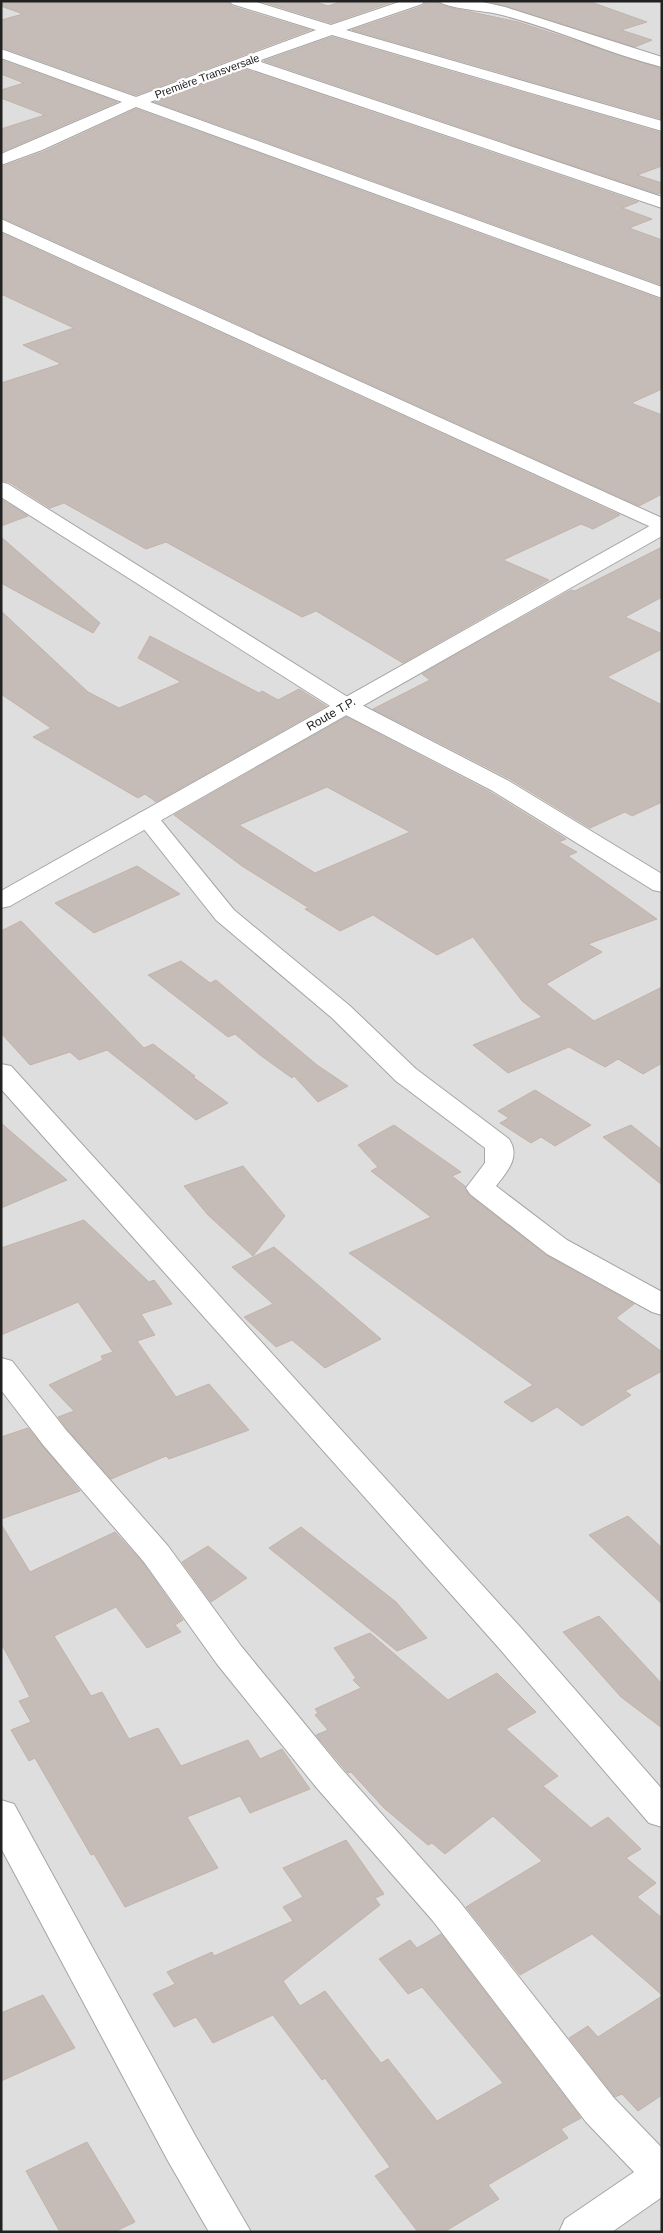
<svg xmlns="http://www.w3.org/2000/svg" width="663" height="2233" viewBox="0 0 663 2233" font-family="Arial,sans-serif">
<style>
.residential{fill:#dfdede}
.building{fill:#c5bcb7;stroke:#c2b3aa;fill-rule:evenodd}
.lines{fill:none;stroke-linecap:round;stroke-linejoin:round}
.minor-casing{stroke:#a5a5a5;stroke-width:2}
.tertiary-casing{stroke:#a5a5a5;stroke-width:2}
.minor{fill:#fff;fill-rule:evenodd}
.tertiary{fill:#fff;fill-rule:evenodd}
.labels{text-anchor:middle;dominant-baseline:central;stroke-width:4.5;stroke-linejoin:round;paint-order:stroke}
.far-street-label{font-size:11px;fill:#212121;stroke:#fff}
.street-label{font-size:12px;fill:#212121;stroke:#fff}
</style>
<rect width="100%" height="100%" fill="#f1ede7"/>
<path class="residential" d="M1,1H662V2232H1Z"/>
<path class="building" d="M1,1H228L231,6L310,30L136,95L1,47V20L23,14L1,6Z
M260,1H313L328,6L343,1H395L331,23Z
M426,1H437L448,7L518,22L662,69V119L352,30L423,6Z
M488,1H588L647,22L621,30L652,40L635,47Z
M332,37L662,133V166L637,175L662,183V192L658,194L264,61Z
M1,60L117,102L1,152V129L45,115L1,98V90L24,83L1,74Z
M244,69L638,202L622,208L652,219L629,228L662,240V285L155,102Z
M136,109L662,300V389L631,403L662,415V494L639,506L1,217V167L43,152Z
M1,233L620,515L593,529L581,524L503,560L549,580L403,663L316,611L302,617L166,542L146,549L64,503L50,508L9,482L1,480V383L61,364L23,345L74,328L1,294Z
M1,499L28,516L1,526Z
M1,537L100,623L93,633L1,583Z
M662,547V597L625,617L662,634V649L607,677L662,705V802L632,816L625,812L590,828L508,778L373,709L430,680L422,674L571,590L575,591Z
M1,611L88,692L119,708L181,682L138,658L150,636L259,693L262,691L278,700L299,689L326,706L156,802L145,794L138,798L33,737L51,728L1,694Z
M346,717L490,792L566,839L559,842L577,852L568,856L657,919L588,944L602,952L546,984L594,1021L662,987V1063L643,1074L618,1059L605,1067L569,1047L508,1073L473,1045L542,1017L522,1001L473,937L437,955L373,915L340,931L305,909L309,908L242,866L174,815ZM327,787L410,832L315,873L239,825Z
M137,866L180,894L94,933L55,903Z
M21,921L144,1048L153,1044L195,1076L193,1077L228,1103L196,1120L107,1050L79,1060L70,1052L30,1065L1,1033V931Z
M181,961L210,983L216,980L317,1065L348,1086L318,1102L294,1076L292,1078L260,1055L235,1034L228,1037L148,975Z
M535,1090L591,1125L555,1146L541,1137L531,1143L500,1123L509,1118L498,1111Z
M1,1123L67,1180L1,1208Z
M394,1125L461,1172L452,1176L465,1186L469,1195L546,1255L634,1304L616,1318L662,1352V1371L625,1391L631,1395L582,1426L557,1407L532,1422L504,1402L533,1385L349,1253L431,1217L371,1171L378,1167L358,1145Z
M631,1125L662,1150V1185L603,1137Z
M243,1166L285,1216L253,1256L208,1215L184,1186Z
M84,1220L149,1282L154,1280L172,1304L141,1314L155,1335L137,1341L176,1397L209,1384L249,1430L169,1459L166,1456L111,1479L67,1429L58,1417L74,1411L49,1385L103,1360L101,1356L113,1352L78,1302L1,1335V1248Z
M274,1247L381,1339L325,1368L292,1340L276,1347L244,1317L273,1304L232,1267Z
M28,1428L80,1491L1,1519V1437Z
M628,1516L662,1548V1604L589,1535Z
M1,1524L30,1572L115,1532L143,1563L183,1620L175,1625L181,1632L147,1648L116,1607L54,1636L91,1696L102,1692L129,1739L158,1728L181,1766L248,1740L260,1759L282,1749L310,1789L250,1813L240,1796L187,1817L218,1868L125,1907L94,1854L91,1855L35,1758L29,1761L11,1730L31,1722L19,1701L30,1697L1,1643Z
M301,1527L396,1602L427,1638L397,1651L269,1548Z
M208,1546L247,1578L211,1602L182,1562Z
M599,1616L662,1684V1728L621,1697L563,1632Z
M370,1633L448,1700L497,1673L536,1712L506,1729L558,1776L543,1786L591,1828L608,1817L641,1849L626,1858L656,1883L637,1897L662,1918V1995L592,1934L520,1975L466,1907L542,1861L493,1816L445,1854L432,1843L428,1845L384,1808L351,1772L348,1773L316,1735L328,1730L315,1715L318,1713L315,1709L361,1688L353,1680L356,1678L334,1648Z
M346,1840L384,1894L375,1898L380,1905L283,1981L300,2006L325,1991L381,2063L388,2059L437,2121L503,2083L422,1987L408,1994L379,1959L410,1940L417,1948L441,1934L581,2118L561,2129L568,2138L488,2185L499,2199L444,2232H418L375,2176L390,2167L325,2078L322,2080L273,2015L213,2043L196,2017L174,2027L153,1994L175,1984L167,1972L212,1952L214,1956L293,1921L283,1907L303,1897L283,1868Z
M43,1995L75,2048L1,2081V2013Z
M662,1996V2095L638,2111L622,2094L615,2097L569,2038L588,2026L598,2037Z
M87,2142L135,2222L114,2232H60L26,2171Z"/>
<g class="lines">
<g class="minor-casing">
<path id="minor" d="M230,1H253L331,25L402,1H424L422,4L346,30L662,121V131L332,35L258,61L662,197V208L244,67L150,102L662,287V298L136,107L42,150L1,165V154L122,102L1,58V49L136,97L316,30L232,4Z
M439,1H478L505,7L662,57V67C606,53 554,28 498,14C486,11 444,8 439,1Z
M1,219L662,518V532L1,231Z
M1,482L8,484L354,701L507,780L662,874V892L653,890L491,790L338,711L1,497Z
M147,811L155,813L234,910L350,1006L416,1069L509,1139C521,1157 507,1172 496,1186L567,1240L662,1292V1315L652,1312L547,1254L470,1194L466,1188L485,1163V1148L396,1081L332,1018L216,920L135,818L139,813Z
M1,1064L11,1066L522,1629L662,1789V1827L649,1823L498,1647L1,1089Z
M1,1358L12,1361L66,1430L168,1546L241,1646L340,1767L459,1901L614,2098L662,2148V2197L612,2232H559L565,2219L634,2172L586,2122L433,1921L316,1787L217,1664L144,1562L44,1446L1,1390Z
M1,1800L14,1804L196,2137L251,2232H209L168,2161L1,1848Z"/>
</g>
<g class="tertiary-casing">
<path id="tertiary" d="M662,521V536L10,906L1,908V891L655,523Z"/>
</g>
<use href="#minor" class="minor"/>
<use href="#tertiary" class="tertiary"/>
</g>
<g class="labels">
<g class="far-street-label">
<text transform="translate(207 76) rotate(-20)">Première Transversale</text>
</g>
<g class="street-label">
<text transform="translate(331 714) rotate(-30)">Route T.P.</text>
</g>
</g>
<rect width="663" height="2233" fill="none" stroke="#212121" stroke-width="5"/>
</svg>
